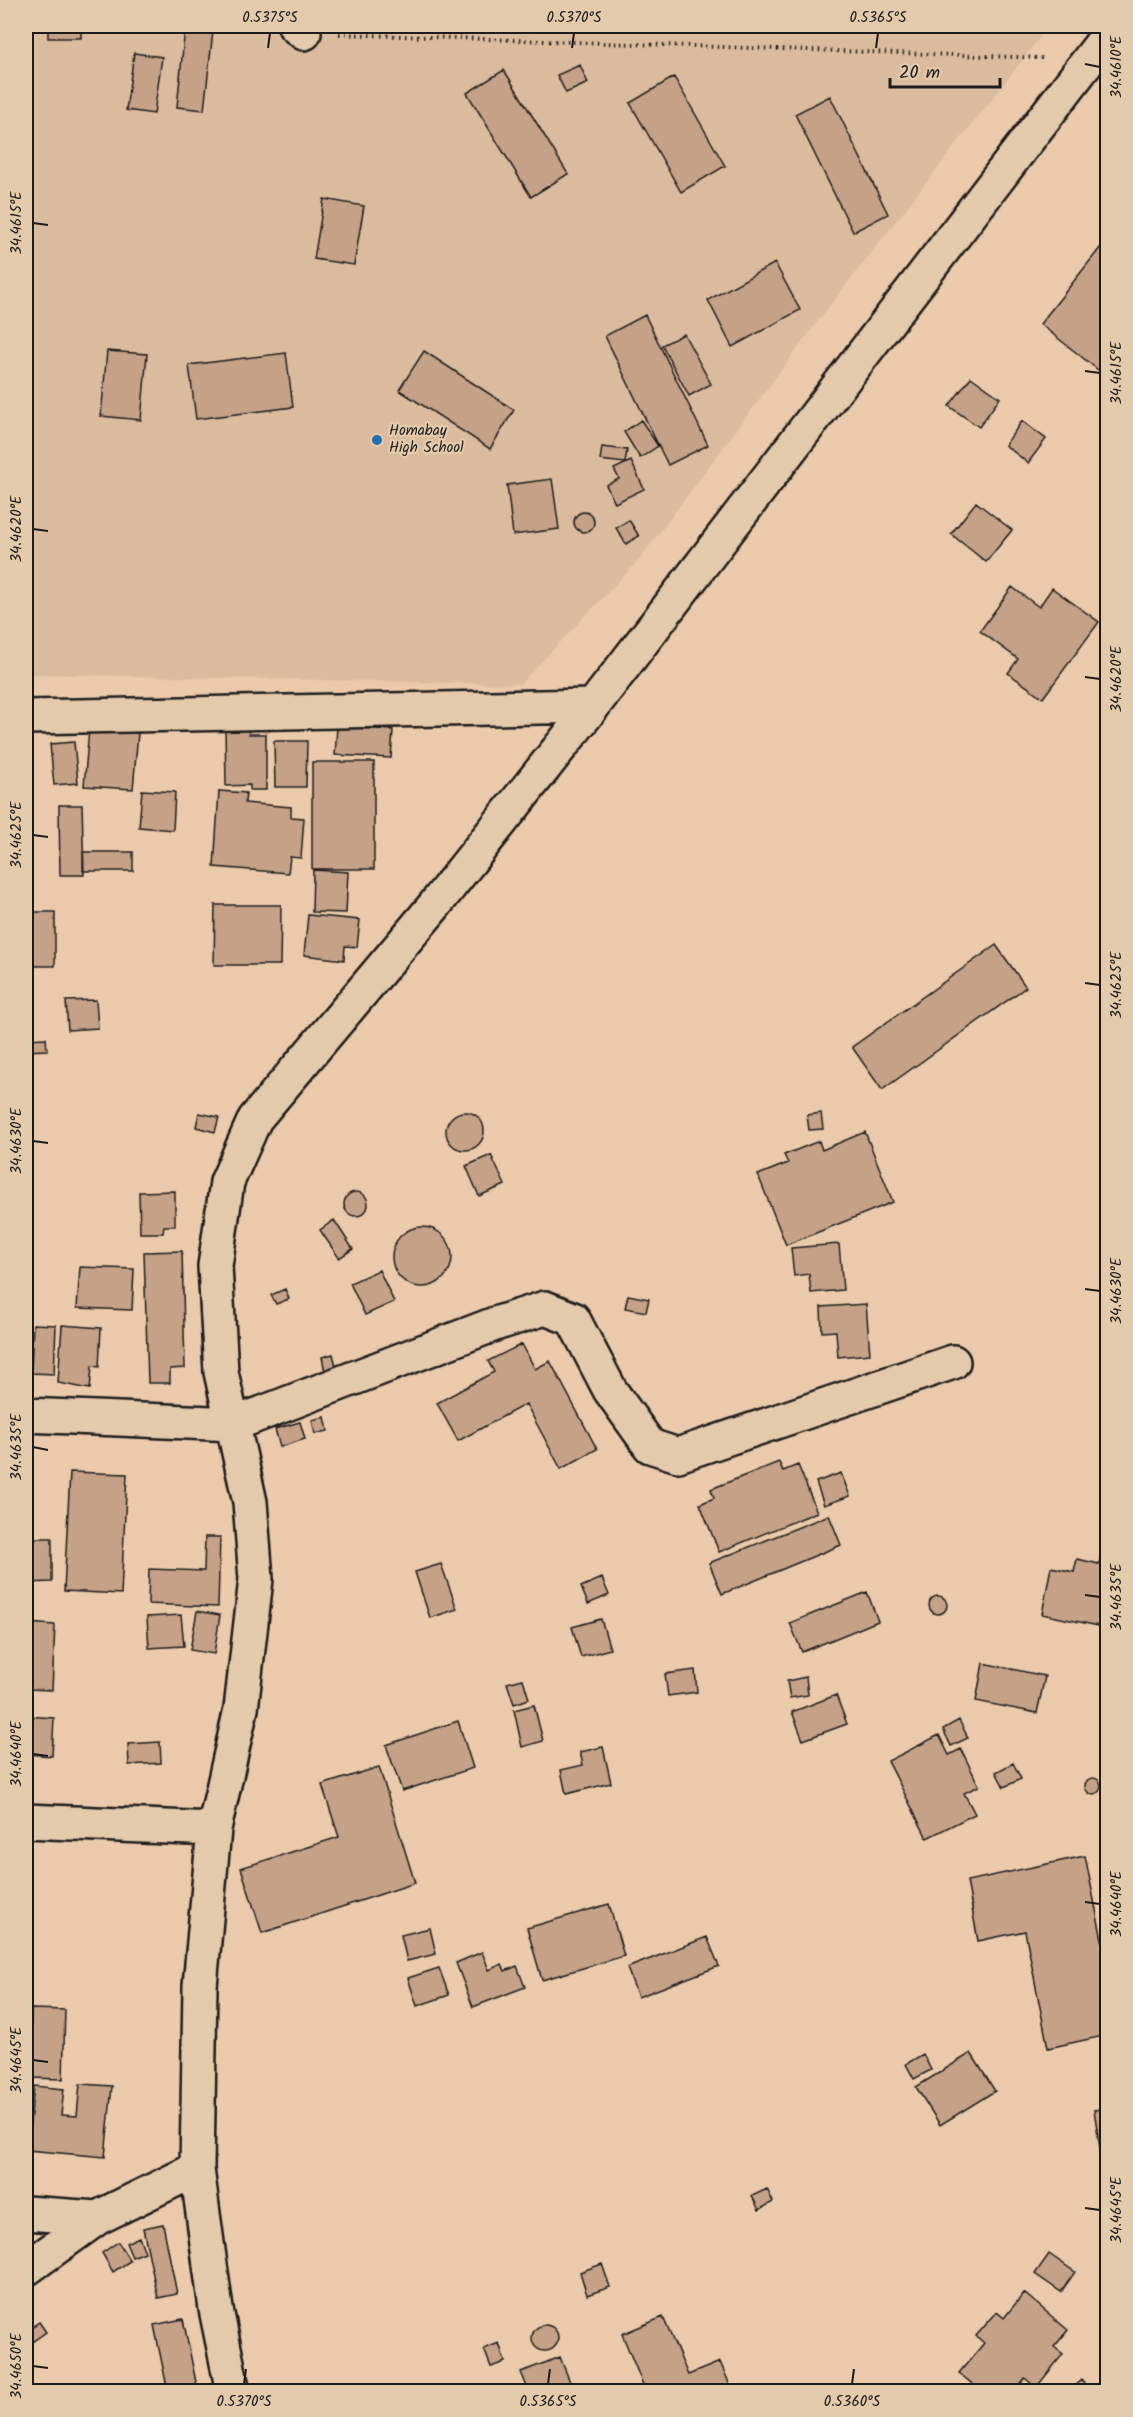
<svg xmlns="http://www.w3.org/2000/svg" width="1133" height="2417" viewBox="0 0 1133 2417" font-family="Kalam,sans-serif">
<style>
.built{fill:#dbbb9d}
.building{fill:#c5a188;stroke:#1c1c1c;stroke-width:1.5}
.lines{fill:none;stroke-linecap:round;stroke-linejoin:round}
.minor-casing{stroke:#1c1c1c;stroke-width:38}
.path{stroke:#1c1c1c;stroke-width:4;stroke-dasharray:1.5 4.5;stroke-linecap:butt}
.minor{stroke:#e3caab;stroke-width:33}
.ticks{fill:none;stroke:#1c1c1c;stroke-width:2}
.poi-dot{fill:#1f6fb2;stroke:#e3caab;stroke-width:2}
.labels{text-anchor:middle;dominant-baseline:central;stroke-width:4.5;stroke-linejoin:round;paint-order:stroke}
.poi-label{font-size:15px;fill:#1c1c1c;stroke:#e3caab;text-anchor:start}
.neatline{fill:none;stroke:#1c1c1c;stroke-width:2}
.ticks-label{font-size:15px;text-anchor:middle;fill:#1c1c1c}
</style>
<rect width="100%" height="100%" fill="#eacaab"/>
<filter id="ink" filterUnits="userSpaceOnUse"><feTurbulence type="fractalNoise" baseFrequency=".0167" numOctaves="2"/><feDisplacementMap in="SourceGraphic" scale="12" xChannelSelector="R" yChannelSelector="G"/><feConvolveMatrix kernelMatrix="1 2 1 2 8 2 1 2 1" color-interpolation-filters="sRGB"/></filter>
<g filter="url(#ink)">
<path class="built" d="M26,26H1049L818,321L639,560L520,684L26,674Z"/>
<path class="building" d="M48,26H81V38H48Z
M185,28L213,31L204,110L177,107Z
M134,53L162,57L154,114L126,110Z
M580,65L588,83L566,93L557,75Z
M504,70L568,174L531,197L467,93Z
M674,77L725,166L681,192L630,103Z
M830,96L888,214L853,232L795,114Z
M324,199L364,206L354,265L314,259Z
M1108,238V366L1102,373L1040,324Z
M775,263L800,310L732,347L708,300Z
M645,315L708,445L668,465L605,336Z
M684,334L711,384L689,396L662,345Z
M107,351L147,354L141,420L101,416Z
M424,351L514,410L490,449L399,390Z
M286,353L293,407L196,419L189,365Z
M971,377L1000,398L979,427L949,406Z
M641,420L658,446L640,458L624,432Z
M1022,421L1046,439L1028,463L1005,445Z
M602,447L627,450L625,463L600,460Z
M631,461L644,489L615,503L606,485L619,479L614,469Z
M552,479L559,529L513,535L507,485Z
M976,502L1012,530L986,562L951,534Z
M574 522a10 10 0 1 1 20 0a10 10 0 1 1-20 0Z
M629,520L639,536L626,544L616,528Z
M1012,587L1039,607L1052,588L1099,622L1043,698L1008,673L1018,659L980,631Z
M225,727H249V734H266V790H250V785L226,786Z
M337,727L393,730L391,758L335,755Z
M89,729L138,733L133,789L84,786Z
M274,741H307L306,787H275Z
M74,742L78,783L54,785L50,744Z
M312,762H374V869H312Z
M142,790L175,792L173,830L139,827Z
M219,791L246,793L245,803L291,807V817L304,818L301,858L290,857L288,873L214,867Z
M59,805H82L84,875H60Z
M83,852H133V871H83Z
M313,870L348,872L346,913L312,912Z
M215,905H281L280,965H214Z
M26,912H55V966H26Z
M308,915L360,920L357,947L345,946L344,960L304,955Z
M996,945L1026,987L882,1090L852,1047Z
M96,1000L98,1028L68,1030L66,1001Z
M46,1038L47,1050L26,1051V1039Z
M446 1131a19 19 0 1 1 38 0a19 19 0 1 1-38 0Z
M199,1113L219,1117L215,1132L196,1127Z
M821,1113L823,1129L809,1130L807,1115Z
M865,1132L893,1202L786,1245L758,1175L788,1163L784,1155L819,1141L822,1150Z
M491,1155L505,1185L479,1196L466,1166Z
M26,1174H29L30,1217H26V1226Z
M175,1191V1226H164L163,1233H140L139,1192Z
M344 1204a12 12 0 1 1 24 0a12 12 0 1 1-24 0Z
M334,1220L353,1249L339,1258L320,1230Z
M392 1257a30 30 0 1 1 60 0a30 30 0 1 1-60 0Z
M839,1244L843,1290L811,1293L809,1274L794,1276L791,1248Z
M182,1251L185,1368L170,1369V1383H148L144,1252Z
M80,1267L134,1269L132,1310L77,1308Z
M379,1270L394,1302L365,1315L350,1283Z
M285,1289L289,1299L276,1304L271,1295Z
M628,1295L649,1299L646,1312L625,1308Z
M866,1304L870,1354L838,1357L836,1331L822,1332L821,1307Z
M33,1324L56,1325L54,1374L31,1373Z
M62,1325L101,1328L99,1367L92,1366L90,1389L58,1383Z
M522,1344L535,1369L550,1361L597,1449L561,1469L526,1404L458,1441L437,1403L494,1372L488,1361Z
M333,1354L338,1374L326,1377L322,1357Z
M325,1417L328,1431L315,1434L312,1420Z
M300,1422L305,1439L280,1447L275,1429Z
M779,1462L783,1471L798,1465L817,1512L719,1552L700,1504L714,1498L711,1489Z
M70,1472L127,1474L121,1594L64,1591Z
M841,1473L850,1496L824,1505L816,1482Z
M829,1515L841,1545L722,1594L709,1563Z
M26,1518H33V1538H52V1582L26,1583Z
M205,1537H220L218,1607L148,1604L149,1569L204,1571Z
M1103,1545L1108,1546V1628L1042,1614L1051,1567L1074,1572L1077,1559L1099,1564Z
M441,1564L457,1609L430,1618L415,1572Z
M602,1578L609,1595L588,1604L581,1587Z
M867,1592L878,1621L802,1652L790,1623Z
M929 1605a9 9 0 1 1 18 0a9 9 0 1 1-18 0Z
M197,1611L220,1615L214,1654L190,1650Z
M181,1615L184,1646L149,1648L147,1617Z
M601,1619L610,1649L581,1657L572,1627Z
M26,1623L55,1625L52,1690L26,1689Z
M983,1663L1045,1676L1037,1713L976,1701Z
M695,1670L697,1692L668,1696L665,1674Z
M806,1677L808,1695L790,1698L787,1681Z
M523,1679L529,1699L514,1704L507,1683Z
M836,1695L847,1724L803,1740L792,1712Z
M534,1705L543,1741L522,1747L514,1710Z
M27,1716L54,1718L52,1756L26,1754Z
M959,1720L968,1738L951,1746L943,1729Z
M458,1721L473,1768L402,1791L386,1745Z
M939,1735L949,1755L961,1749L979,1786L964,1793L975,1814L927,1838L888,1761Z
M160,1742L161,1763L129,1765L128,1744Z
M603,1747L611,1783L566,1794L561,1770L583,1765L580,1752Z
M1013,1763L1021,1779L1004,1787L996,1772Z
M379,1767L415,1883L262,1933L241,1868L339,1837L322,1785Z
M1085 1786a8 8 0 1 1 16 0a8 8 0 1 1-16 0Z
M1085,1856L1108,1969V2035L1048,2048L1025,1931L978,1941L967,1881Z
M609,1904L624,1956L542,1980L527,1928Z
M430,1928L436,1954L407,1961L401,1935Z
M707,1937L719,1966L638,1997L627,1968Z
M482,1952L489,1970L502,1964L505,1971L517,1966L525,1987L473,2007L456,1963Z
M439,1968L449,1995L417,2006L408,1978Z
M31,2009L65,2010L63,2079L29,2078Z
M971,2053L995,2091L940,2125L916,2087Z
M923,2054L931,2070L914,2079L906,2064Z
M80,2084L112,2086L105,2157L27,2150L34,2086L64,2089L61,2115L77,2116Z
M1108,2108V2200L1094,2110Z
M767,2189L773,2202L759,2210L752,2196Z
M163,2224L177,2294L158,2298L143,2228Z
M139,2237L145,2252L132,2257L126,2243Z
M118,2242L130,2261L113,2272L102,2253Z
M1049,2254L1075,2272L1061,2292L1035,2274Z
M602,2264L610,2287L587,2295L580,2272Z
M1024,2293L1068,2330L1054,2347L1063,2354L1036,2388L1025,2378L1014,2392H982L959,2373L984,2343L976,2336L997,2312L1004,2318Z
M1108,2296V2312L1100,2307Z
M663,2317L688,2375L720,2362L733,2392H646L622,2334Z
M183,2319L197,2387L168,2392L154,2325Z
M39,2322L46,2332L32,2342L26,2331Z
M532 2338a13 13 0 1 1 26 0a13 13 0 1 1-26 0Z
M499,2343L505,2362L491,2367L484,2349Z
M560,2357L574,2392H529L521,2372Z
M1081,2380L1090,2392H1067Z"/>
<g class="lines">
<g class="minor-casing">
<path id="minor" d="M295,26L304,33
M26,717L593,706
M26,1415L234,1424L495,1324L545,1308L573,1319L610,1390L650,1446L678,1455L953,1362
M26,1821L214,1829
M26,2213L97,2218
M26,2269L97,2218L197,2169
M233,2392L216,2309L197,2169L200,1986L214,1829L241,1709L256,1579L250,1502L221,1372L215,1266L227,1182L255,1119L434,906L593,706L1108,35"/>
</g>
<path class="path" d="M339,34L1045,58"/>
<use href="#minor" class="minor"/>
</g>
</g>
<path class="ticks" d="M268,48L270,33M572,48L574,33M876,48L878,33M1085,64L1100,67M33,223L48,225M1085,371L1100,373M33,529L48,531M1085,677L1100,679M33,835L48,837M1085,983L1100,985M33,1141L48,1143M1085,1289L1100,1291M33,1447L48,1450M1085,1595L1100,1597M33,1754L48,1756M1085,1902L1100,1904M33,2060L48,2062M1085,2208L1100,2210M33,2366L48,2368M244,2384L246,2369M548,2384L550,2369M852,2384L854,2369"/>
<circle class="poi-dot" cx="377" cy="440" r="6"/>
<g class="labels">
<g class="poi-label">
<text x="389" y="431">Homabay<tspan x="389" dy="17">High School</tspan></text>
</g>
</g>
<rect width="1133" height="2417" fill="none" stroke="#e3caab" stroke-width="66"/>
<path d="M890 78v9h110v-9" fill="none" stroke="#1c1c1c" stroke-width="3"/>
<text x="899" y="78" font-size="18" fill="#1c1c1c" stroke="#e3caab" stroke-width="4.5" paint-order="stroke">20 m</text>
<rect x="33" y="33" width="1067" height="2351" class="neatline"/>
<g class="ticks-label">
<text x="270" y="22">0.5375°S</text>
<text x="574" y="22">0.5370°S</text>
<text x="878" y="22">0.5365°S</text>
<text transform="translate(1116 67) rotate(-90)" y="5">34.4610°E</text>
<text transform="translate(16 223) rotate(-90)" y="5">34.4615°E</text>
<text transform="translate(1116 373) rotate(-90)" y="5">34.4615°E</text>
<text transform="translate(16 529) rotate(-90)" y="5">34.4620°E</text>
<text transform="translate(1116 679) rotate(-90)" y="5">34.4620°E</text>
<text transform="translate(16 835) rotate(-90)" y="5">34.4625°E</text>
<text transform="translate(1116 985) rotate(-90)" y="5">34.4625°E</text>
<text transform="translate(16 1141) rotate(-90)" y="5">34.4630°E</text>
<text transform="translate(1116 1291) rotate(-90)" y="5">34.4630°E</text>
<text transform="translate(16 1447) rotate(-90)" y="5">34.4635°E</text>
<text transform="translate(1116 1597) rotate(-90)" y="5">34.4635°E</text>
<text transform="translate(16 1754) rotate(-90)" y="5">34.4640°E</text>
<text transform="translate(1116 1904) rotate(-90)" y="5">34.4640°E</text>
<text transform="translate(16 2060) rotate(-90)" y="5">34.4645°E</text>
<text transform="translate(1116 2210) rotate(-90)" y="5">34.4645°E</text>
<text transform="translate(16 2366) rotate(-90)" y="5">34.4650°E</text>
<text x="244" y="2406">0.5370°S</text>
<text x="548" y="2406">0.5365°S</text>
<text x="852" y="2406">0.5360°S</text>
</g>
</svg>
